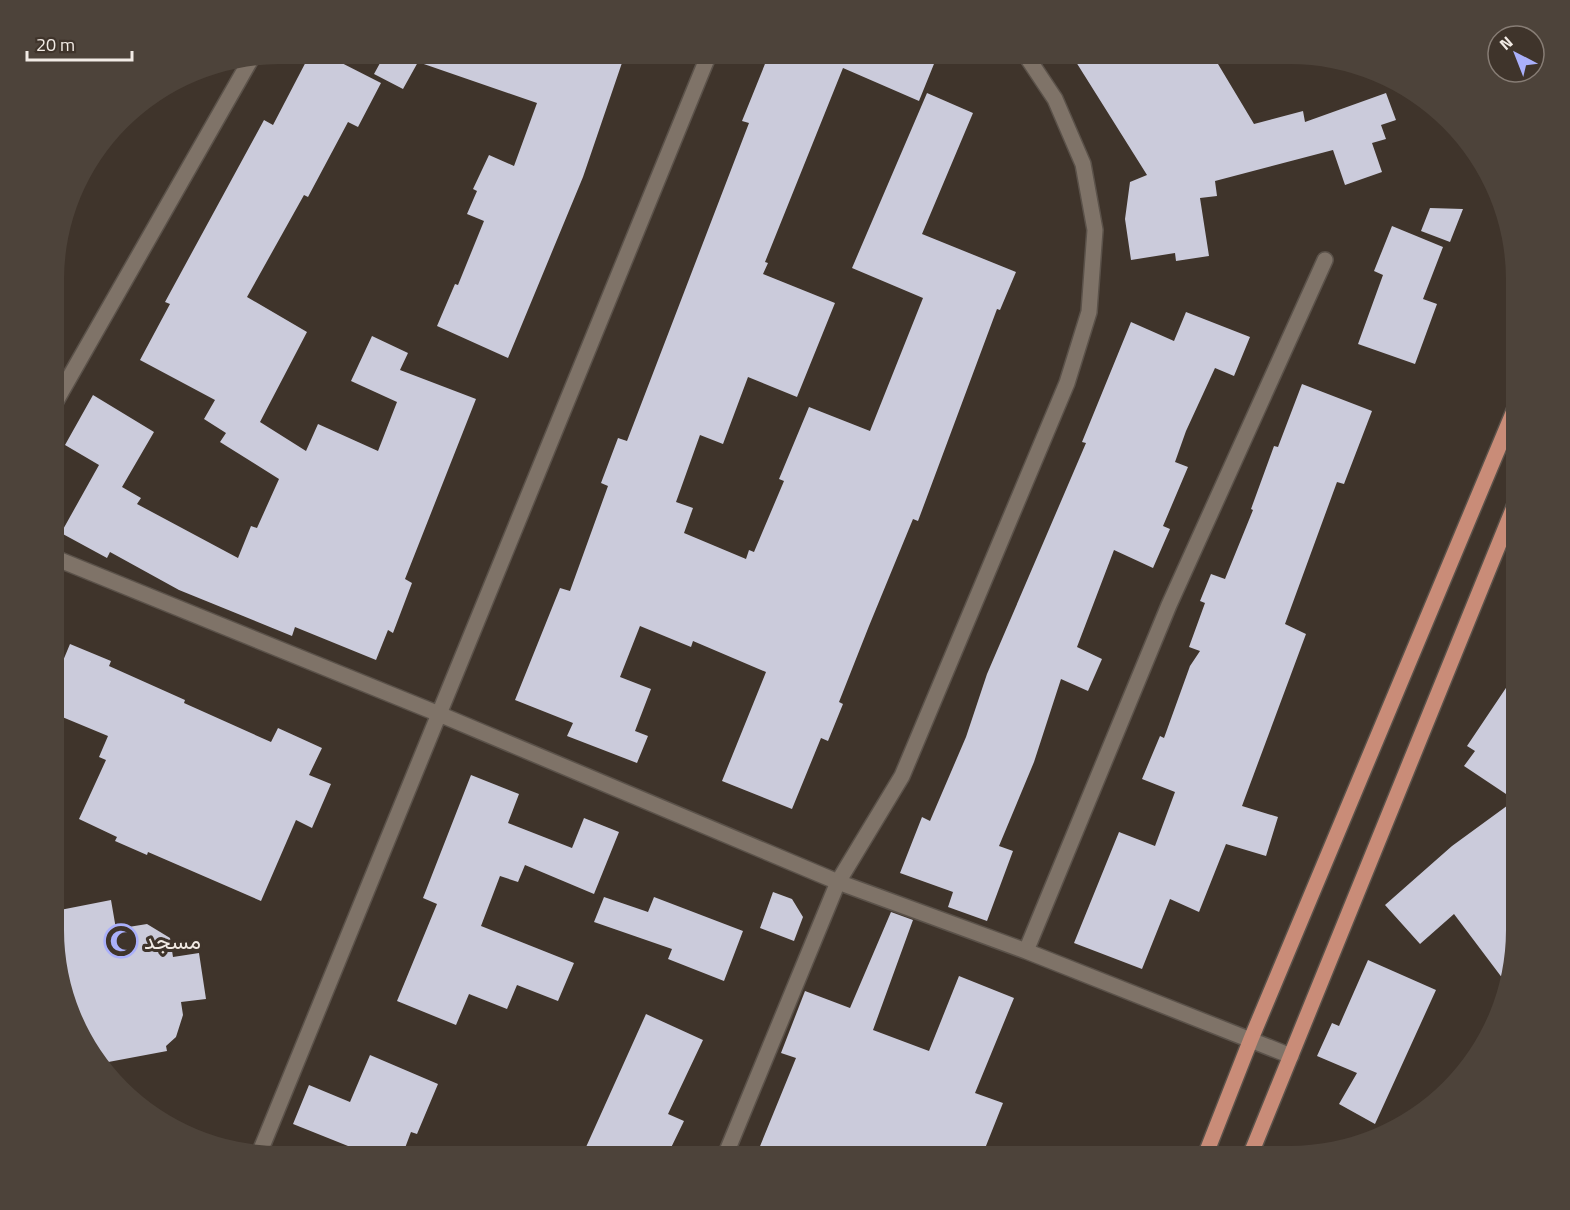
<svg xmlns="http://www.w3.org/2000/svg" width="1570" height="1210" viewBox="0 0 1570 1210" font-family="'Titillium Web',Vazirmatn,sans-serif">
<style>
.building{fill:#cbcbdb}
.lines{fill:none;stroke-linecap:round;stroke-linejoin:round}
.minor-casing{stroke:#5b524a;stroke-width:18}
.major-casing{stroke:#5b524a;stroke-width:18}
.minor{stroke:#7f7368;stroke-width:15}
.major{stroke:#c98c78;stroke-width:15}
.labels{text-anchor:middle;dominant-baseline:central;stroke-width:6;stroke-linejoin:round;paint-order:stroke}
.poi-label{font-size:22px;fill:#f2ebe5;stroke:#3f342b;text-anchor:start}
</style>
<rect width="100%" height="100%" fill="#3f342b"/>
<path class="building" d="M310,54H324L381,83L358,127L348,122L308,197L304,195L247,297L307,332L260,422L306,451L318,424L378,451L397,402L351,381L372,336L408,353L400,370L476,399L405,579L412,583L393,633L388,630L376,660L295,627L292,636L179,590L110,552L107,558L61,533L99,465L65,445L93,395L154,432L122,487L141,498L137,504L238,558L251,526L257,528L279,479L220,442L226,433L204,419L215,400L140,360L170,304L165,302L264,120L273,125Z
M385,54H625L583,177L508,358L437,326L455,284L458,285L484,221L467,214L477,191L473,189L489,155L514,166L537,103L418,62L403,89L374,74Z
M769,54H938L919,101L843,68L765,262L768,263L763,274L835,303L797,397L748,377L723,444L700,435L676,502L693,508L684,533L746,559L749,550L754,552L784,481L779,479L809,407L870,431L923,298L852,268L927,93L973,113L922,234L1016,272L1000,310L997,309L918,521L913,519L869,626L839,702L843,704L828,741L821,738L792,809L722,781L766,672L693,641L691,647L640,626L620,677L651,689L635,731L648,736L637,763L567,736L573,723L515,700L560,588L570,591L608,486L601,483L618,438L627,441L749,123L742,121Z
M1071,54H1212L1254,124L1303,111L1305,122L1386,93L1396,120L1381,125L1386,139L1372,143L1382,172L1345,185L1333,150L1215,181L1217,196L1200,198L1209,256L1176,261L1175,253L1131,260L1125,219L1130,182L1147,175Z
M1430,208L1463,209L1450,242L1421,231Z
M1392,226L1443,247L1423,299L1437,304L1415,364L1358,344L1383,275L1374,271Z
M1186,312L1250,337L1234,376L1215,368L1186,431L1175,462L1188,467L1163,526L1170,529L1153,568L1114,550L1077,647L1102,659L1088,691L1061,679L1034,762L999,846L1013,851L987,921L948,907L953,892L900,873L922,817L930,821L966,737L987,674L1086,443L1082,442L1131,322L1174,341Z
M1302,384L1372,411L1344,484L1337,482L1285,624L1306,634L1242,806L1278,817L1266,856L1226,844L1199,912L1170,899L1142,969L1074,943L1119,832L1155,846L1175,792L1142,779L1160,736L1164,738L1190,666L1200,651L1189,647L1205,603L1200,601L1211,574L1225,579L1253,510L1251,509L1274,446L1278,447Z
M70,644L111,661L109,666L185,700L184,703L271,742L278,728L322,748L309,775L331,784L312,828L296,820L261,901L148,852L147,855L115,841L117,837L79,819L106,760L99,757L108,736L55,714V680Z
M1516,673L1515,944L1506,983L1454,914L1420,944L1385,905L1452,846L1515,800L1464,766L1475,751L1467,746Z
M471,775L519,794L508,823L572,848L584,818L619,832L594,894L525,865L518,882L500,876L481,926L574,963L558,1001L517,985L507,1009L469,994L456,1025L397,1001L437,904L423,898Z
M773,892L792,899L803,917L794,941L760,928Z
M604,897L648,912L654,897L743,931L724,981L668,959L672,949L594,922Z
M111,900L116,929L147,924L170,938L173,957L199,953L206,999L181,1002L183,1015L176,1037L166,1046L167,1051L103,1063L78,1030L55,944V911Z
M891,912L913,920L873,1030L929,1051L959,976L1014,998L975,1093L1003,1103L982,1156H756L796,1058L781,1053L805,991L850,1008Z
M1368,960L1436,990L1375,1124L1339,1104L1357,1073L1317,1056L1332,1023L1339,1026Z
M646,1014L703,1040L668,1114L684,1121L667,1156H582Z
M370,1055L438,1084L417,1134L411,1132L402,1156H373L293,1124L309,1085L350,1102Z"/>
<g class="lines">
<g class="minor-casing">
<path id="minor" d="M56,401L251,59
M55,558L439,714L838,882L1026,951L1291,1056
M1026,951L1169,605L1325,260
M259,1154L709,54
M725,1156L838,882L902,776L1067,383L1089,312L1095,230L1083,164L1055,99L1025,54"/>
</g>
<g class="major-casing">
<path id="major" d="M1205,1156L1251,1039L1516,406
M1250,1156L1516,502"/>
</g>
<use href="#minor" class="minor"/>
<use href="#major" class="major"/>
</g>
<defs>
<g id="mosque-ring" transform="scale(1.725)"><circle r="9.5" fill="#3f342b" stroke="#aab0fb" stroke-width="1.5"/><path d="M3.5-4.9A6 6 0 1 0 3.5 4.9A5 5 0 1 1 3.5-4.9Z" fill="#aab0fb"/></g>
</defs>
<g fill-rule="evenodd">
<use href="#mosque-ring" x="121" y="941"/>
</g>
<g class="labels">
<g class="poi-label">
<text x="144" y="941">مسجد</text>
</g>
</g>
<path d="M0 0H1570V1210H0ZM280 64H1290A216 216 0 0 1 1506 280V930A216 216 0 0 1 1290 1146H280A216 216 0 0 1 64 930V280A216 216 0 0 1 280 64Z" fill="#4d433a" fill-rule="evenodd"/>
<g transform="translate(1516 54) rotate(318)"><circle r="28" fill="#3f342b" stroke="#877d75" stroke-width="1.5"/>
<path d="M0-4.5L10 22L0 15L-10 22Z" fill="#aab0fb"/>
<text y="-9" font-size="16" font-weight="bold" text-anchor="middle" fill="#f2ebe5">N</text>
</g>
<path d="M27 51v9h105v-9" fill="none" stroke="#f2ebe5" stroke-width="3"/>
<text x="36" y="51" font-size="18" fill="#f2ebe5" stroke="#3f342b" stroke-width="4.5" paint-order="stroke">20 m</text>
</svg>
